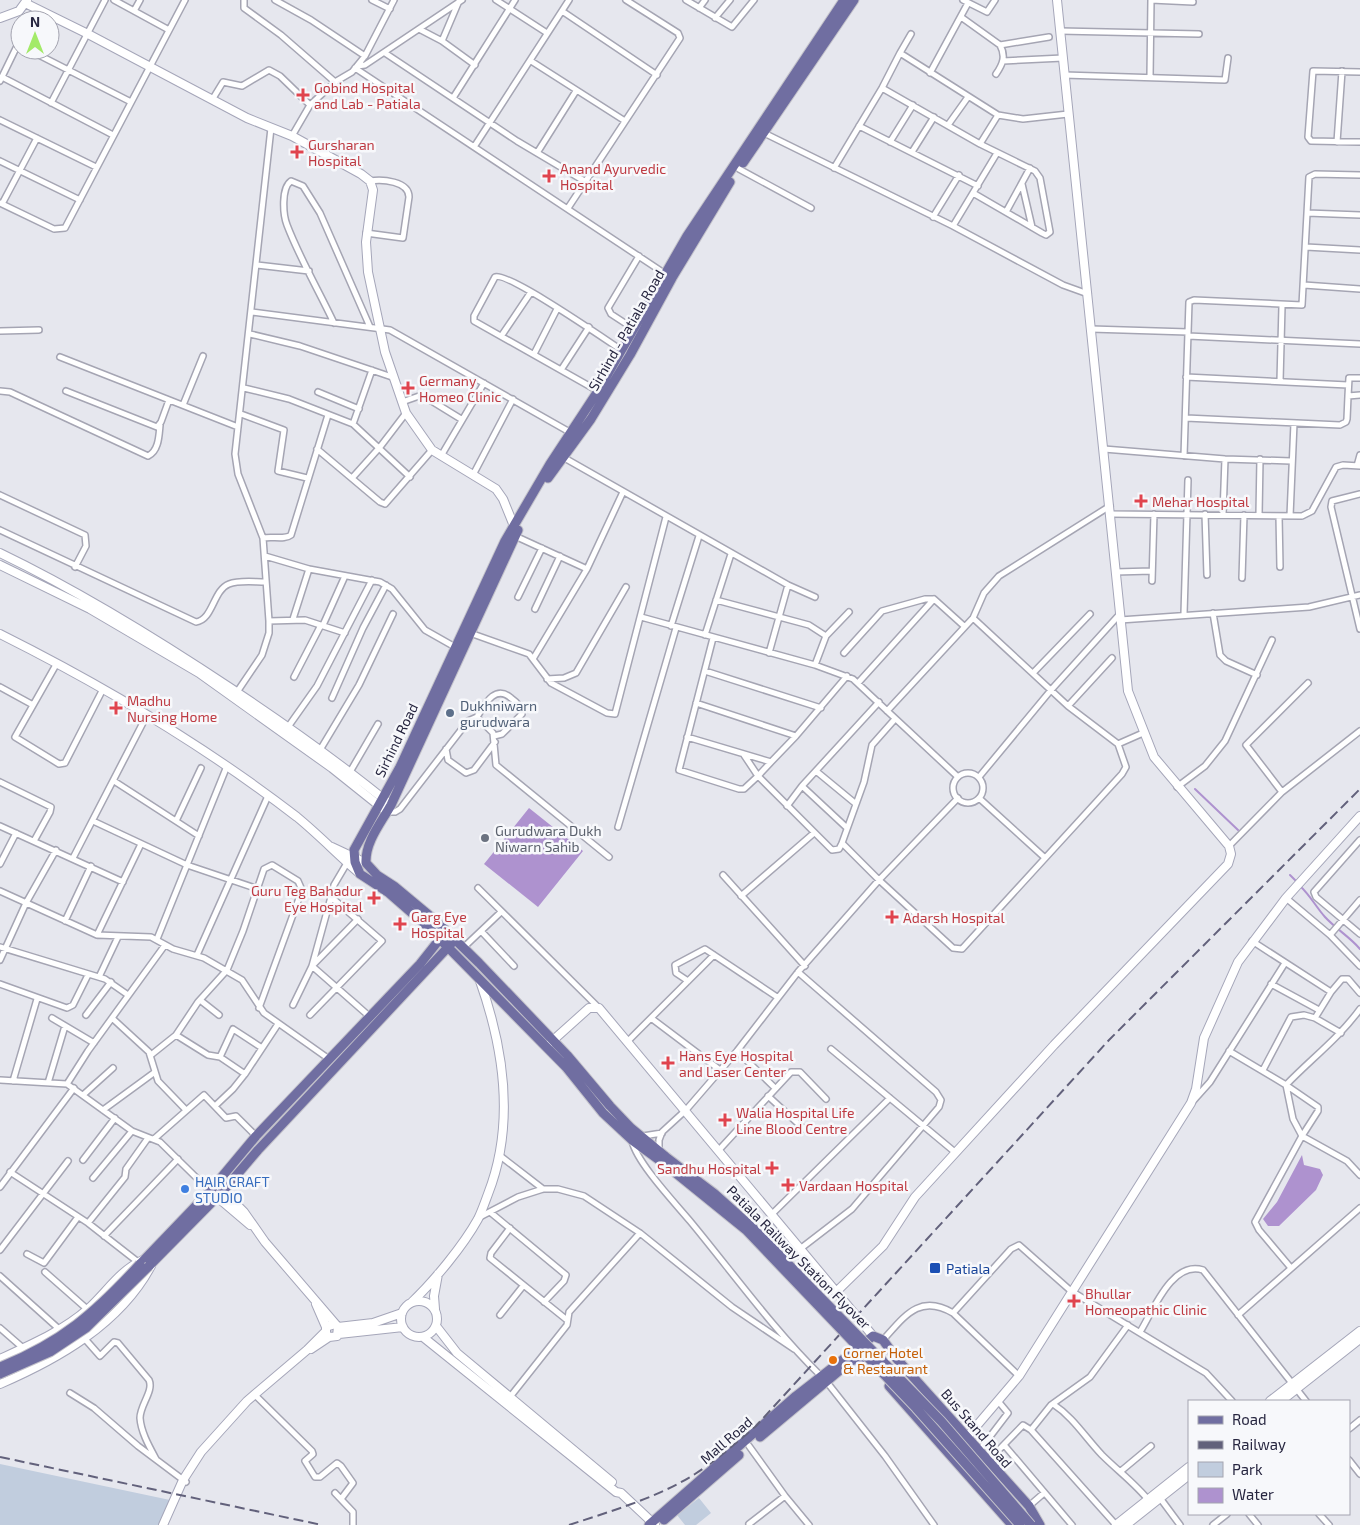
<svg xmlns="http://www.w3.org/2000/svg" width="1360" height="1525" viewBox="0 0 1360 1525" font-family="'Exo 2',sans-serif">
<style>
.green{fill:#c1cdde}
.water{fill:#ae92cf}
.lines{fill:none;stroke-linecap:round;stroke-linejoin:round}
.stream{stroke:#ae92cf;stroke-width:2}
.street-casing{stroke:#a5a5b3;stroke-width:8}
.secondary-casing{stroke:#a5a6b9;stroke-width:10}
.primary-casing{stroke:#c3c2ca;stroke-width:11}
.street{stroke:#fff;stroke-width:5}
.secondary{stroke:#fff;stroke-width:8}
.primary{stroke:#706ea1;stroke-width:9}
.rail{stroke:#62617b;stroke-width:2;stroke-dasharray:10 5;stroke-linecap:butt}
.primary-bridge-casing{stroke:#c3c2ca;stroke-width:11;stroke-linecap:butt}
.primary-bridge{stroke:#706ea1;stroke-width:9}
.health-dot{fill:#e0444e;stroke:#f7f8fb;stroke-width:2}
.service-dot{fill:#5c6f8a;stroke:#f7f8fb;stroke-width:2}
.worship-dot{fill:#6b7280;stroke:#f7f8fb;stroke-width:2}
.shop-dot{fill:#3f7fe0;stroke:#f7f8fb;stroke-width:2}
.transit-dot{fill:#1a4fb4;stroke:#f7f8fb;stroke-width:2}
.food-dot{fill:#e8710a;stroke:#f7f8fb;stroke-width:2}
.labels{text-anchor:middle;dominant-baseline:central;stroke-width:5;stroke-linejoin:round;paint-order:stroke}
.health-label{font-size:14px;fill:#be3a42;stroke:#f7f8fb;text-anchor:start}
.street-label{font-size:14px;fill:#272640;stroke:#f7f8fb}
.service-label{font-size:14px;fill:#4e5e75;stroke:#f7f8fb;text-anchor:start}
.worship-label{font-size:14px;fill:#5b616d;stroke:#f7f8fb;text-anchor:start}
.shop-label{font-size:14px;fill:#366cbe;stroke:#f7f8fb;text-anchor:start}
.transit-label{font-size:14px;fill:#164399;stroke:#f7f8fb;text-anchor:start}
.food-label{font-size:14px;fill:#c56008;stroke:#f7f8fb;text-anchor:start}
</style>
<rect width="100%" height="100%" fill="#e6e7ee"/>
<path class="green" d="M0,1464L170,1500L161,1525H0Z
M699,1498L711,1513L696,1525H685L677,1515Z"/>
<path class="water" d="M529,808L583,851L538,907L484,864Z
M1302,1155L1304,1165L1320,1169L1323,1175L1316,1190L1279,1226H1268L1263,1219L1277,1202Z"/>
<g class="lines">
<path class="stream" d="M1195,789L1238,830
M1290,875L1297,882
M1300,886C1310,895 1316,907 1325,917C1336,929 1350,937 1360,949"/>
<g class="street-casing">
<path id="street" d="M114,0L169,30
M244,0V8L281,35L335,82
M275,0L311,20L365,56
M372,0L390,9
M496,0L547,33
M686,0L732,27L754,0
M963,0L987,12L995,0
M1151,0L1193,2
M699,8L705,0
M134,11L140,0
M562,11L657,75
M961,17L1000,45C1006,56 1003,64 996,74
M715,18L730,0
M30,20L36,8
M419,29L442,41L475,65
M1060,31L1199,34
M911,34L900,53L998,115L1023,119L1068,114
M442,41L459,1
M1000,45L1049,37
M29,50L131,102
M385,53L517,141L586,182
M531,61L625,121
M1003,61L1063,58
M357,66L365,65L462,0
M355,68L667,275
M1360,72L1313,71L1308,137L1311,141L1360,142
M930,73L968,3
M1064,75L1225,80L1228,58
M2,77L113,135
M1150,77L1151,0
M0,81L18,44L20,45
M882,88L980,144L1035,171L1040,178L1050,232L1046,235L1042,233L973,193
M453,98L515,0
M212,100L223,82L242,86L269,70L280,76L310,105
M51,103L105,0
M0,120L96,167
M948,125L968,97
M859,126L978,186
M764,133L953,226L1063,285L1088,294
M292,136L310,105L335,82L352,72L365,56L394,0
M890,142L913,105
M1337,142L1342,71
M980,144L998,115
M474,147L569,0
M912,152L934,117
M537,153L576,91
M0,161L80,200
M834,168L882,88L900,53
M739,169L811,208
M1022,184L1032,227
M0,203L54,229L65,228L185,0
M2,204L37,138
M568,208L680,38L678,33L626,0
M1006,212L1030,168
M1307,213L1360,215
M933,217L959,175
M953,226L997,153
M366,233L403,238L409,197C409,181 382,179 370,181
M1306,247L1360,250
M257,265L309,271
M1304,285L1360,289
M252,312L390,330L573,434
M334,323C319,291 300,259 287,225C283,215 281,188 291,181L303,186L320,213L370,327
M634,329L611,314L608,308L639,256
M1091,329L1188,332
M0,331L39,330
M250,334L300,346L392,377
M502,335L531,292
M1188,336L1360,344
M534,354L557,309
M60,357L238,427
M561,370L589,327
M1186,377L1348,385
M1280,381L1282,306
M244,388L289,399L353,424L410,477
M0,391L10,392L148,456C159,451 159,435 160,425
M66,391L157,427L161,422L169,400
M598,391L474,321V316L495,277C507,271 606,340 623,351
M318,392L359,409
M1348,396L1349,378H1360
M402,402L422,395L461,419
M183,405L203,356
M241,414L284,430L278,471L307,478
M1186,418L1340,425L1346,422L1347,419L1348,396L1360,395
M353,424L372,370
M317,449L380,502L385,504L432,450
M1104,449L1225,459L1291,461
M441,456L484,383
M561,456L788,585L815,597
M1184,456L1189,302L1194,300L1302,305L1309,177L1315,174L1360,175
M1357,466L1360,455
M473,475L513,399
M353,477L380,447L406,413
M1360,494L1332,501L1331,507L1360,629
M0,495L85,535L86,546L75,567
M1111,514L1302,516L1312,511L1336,467L1343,465L1360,466
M1205,514L1207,575
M1223,514L1225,459
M1259,515L1260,459
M1279,516L1280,567
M1290,516L1294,423
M0,530L196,622C213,620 213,590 229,584C239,580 254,582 265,582
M515,536L587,569L533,659
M263,538C272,536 285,540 291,535L328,415
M265,556L309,569L380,582L392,589L425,630L455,647
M587,569L623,492
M1115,572L1152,571
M1242,578L1244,515
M1152,581L1154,514
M518,597L542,548
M716,600L809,625L826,636
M535,609L560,556
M1213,613L1220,655L1226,661L1257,675
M1184,614L1188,480
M641,617L815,665L853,679L958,777
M973,618L984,593L999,576L1110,506
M293,619L309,569
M1120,620L1309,607L1360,595
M269,621L305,620L345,633
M323,625L345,576
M671,626L699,536
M470,633L529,654L551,683L607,713L615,714L666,517
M705,635L731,554
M713,638L679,770L739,789H744L758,776L832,850L839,849L842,843L864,782L872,745L895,719
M769,653L788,585
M844,653L882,611L925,599H934L964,626
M57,663L15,737L59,764L65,763L103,689
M815,665L826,636L849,612
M705,671L821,708
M1034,672L1090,614
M294,677L321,625
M547,679L564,678L576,673L626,587
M858,683L934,599
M0,687L33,705
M235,695L262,655L269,633V621L263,538L238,474L235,454L271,128
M332,698L363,628L386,585
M696,703L796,736
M1068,706L1112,658
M887,711L973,618L1068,706L1118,744
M477,717C485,704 495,684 511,698C518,703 520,706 522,714L502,734L494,736
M288,727L317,686L372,580
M687,737L771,762L796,736L847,676
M446,749L448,760L466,773L474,770L495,742
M320,750L359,685L393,614
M744,755L758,776L771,762
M816,771L856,804
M350,772L378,724
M953 788a15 15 0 1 1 30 0a15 15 0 1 1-30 0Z
M979,777L1051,690L1119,615
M114,781L199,836
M0,782L51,807L50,812L34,841
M802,786L847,828
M1177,787L1205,766L1225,741L1272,640
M1282,792L1246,745L1308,683
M979,798L1044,857
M787,806L802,786L879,702
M387,812H395L400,809L468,721L477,717L493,733L496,765L609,857
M93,821L187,865L258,889
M176,821L201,768
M0,826L123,882
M618,827L676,628
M1360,840L1314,892L1316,897L1360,934
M842,843L879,880L953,948L962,949L1122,774L1126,767L1118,744L1143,733
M1229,846L1282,792L1360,731
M73,858L147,715
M0,864L16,833
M723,875L805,966
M478,888L599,1008
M0,891L97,935L151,937L173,949L204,958L242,980L264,1013L329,1059
M741,896L814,833
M331,897L334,885L347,863
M1286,898L1330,935L1360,966
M65,921L91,866
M481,931L514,966
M97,935L141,844
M1330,935L1360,900
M157,939L227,766
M1252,941L1331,992
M0,947L105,979L128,995
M463,948L501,912
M197,955L268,796
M0,960L26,903L56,850
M312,966L369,1016
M312,966L358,919
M798,972L936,1092L941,1100L939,1107L852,1209L800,1249
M99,977L118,937
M688,981L676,973L675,965L705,949L777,997
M0,984L67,1008L73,1005L88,975
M1271,984L1319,1010
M200,1000L219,1015
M293,1005L312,966L331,897L382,941L310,1015
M1360,1009C1339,1038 1311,1059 1286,1085L1318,1107V1111L1302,1136L1347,1161L1360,1175
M86,1015L111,982
M52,1018L94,1043
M112,1018L149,1052L158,1081L186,1110
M651,1018L720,1070
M1341,1033L1315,1018L1331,992L1342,979H1348L1360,993
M176,1035L208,1055L220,1057L245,1074L233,1089L215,1106
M628,1041L714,955
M831,1049L956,1153
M737,1051L775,1088
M1229,1051L1286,1085L1293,1119L1302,1136L1255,1222L1259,1230L1291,1268
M151,1055L176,1035L198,1002L227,970L243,931L264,869L272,865L298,881L302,890L259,1008
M220,1057L233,1029L262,1048
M1263,1070L1291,1017L1304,1015L1315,1018
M245,1074L278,1024
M0,1080L67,1084L132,1131L160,1142L210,1191
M13,1081L37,999
M48,1083L65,1026
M67,1084L88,1051L165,945
M83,1095L113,1068
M768,1096L804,1129
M1193,1101L1210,1082L1285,963
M103,1110L155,1072
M643,1136L662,1133
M154,1139L204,1095L226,1118L236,1116L256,1136
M632,1141C637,1163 675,1203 690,1221C733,1273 773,1329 821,1376
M659,1150V1140L662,1132L686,1110L737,1051L798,972L879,880L958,798
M718,1151L791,1072H800L826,1099
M499,1155L543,1189
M83,1160L115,1118
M10,1172L88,1223L138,1262
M93,1178L132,1131
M0,1187L74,1088
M490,1212L566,1275L564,1281L544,1302
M771,1215L890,1098
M478,1218L518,1197L543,1189H558L584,1196L640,1233L732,1307L794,1349
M88,1223L125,1177L126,1169L148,1138
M510,1228L491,1253L490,1258L567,1320
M104,1236L178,1159
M0,1250L68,1161
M27,1254L44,1263L78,1217
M45,1272L87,1309
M0,1276L59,1329
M953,1313L1019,1376
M500,1315L523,1286
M1238,1315L1360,1208
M0,1328L23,1348
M1140,1332C1153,1311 1172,1260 1203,1270L1306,1401
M85,1339L100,1356L114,1342L118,1343L149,1380C154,1391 140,1405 140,1418C141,1432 149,1446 156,1459
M883,1340C904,1317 919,1293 953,1313L1011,1249L1019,1245L1071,1291L1206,1373L1232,1401
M826,1381L885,1456L934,1525
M70,1393L94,1408L138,1446L186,1482
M254,1394L312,1451L313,1454L305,1461L315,1477H320L337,1463L341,1466L353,1483L341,1499
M510,1397L567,1325L569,1312L640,1233
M1053,1404C1073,1417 1085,1437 1102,1455C1118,1471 1136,1484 1150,1502
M1349,1429L1360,1420
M1031,1430L1116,1525
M749,1446L785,1496L809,1525
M1005,1446L1072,1525
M979,1451L1008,1413L998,1401
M1349,1460L1360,1474
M988,1461L1023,1425L1031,1430L1051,1405L1090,1377L1128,1325
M1121,1471L1151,1446
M335,1493L353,1512V1525
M1160,1498L1180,1525
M1029,1506L1044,1493
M1249,1514L1258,1525
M1319,1514L1329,1525
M749,1524L785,1496
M1213,1525L1227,1514"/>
</g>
<g class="secondary-casing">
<path id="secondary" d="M25,3L88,34L247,118L292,136L361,174L370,181L373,190L366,242L368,272L385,352L406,413L432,450L496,489L503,499L514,526
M0,18L19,11L27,0
M0,553C81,592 157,639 232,689C286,725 340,763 391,805
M0,565L90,609L199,673L332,768L387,812
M0,634C104,686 205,746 297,817C319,835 338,855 359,873
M332,847L366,863
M550,1043L589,1008H599L873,1336
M220,1188L244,1212L265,1242L338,1327L337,1336L329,1337L326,1334V1327L335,1324
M210,1191L250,1225
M836,1292L883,1246L915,1197L1054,1045L1228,864L1231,854L1229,846L1154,757L1128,691L1057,0
M401 1319a18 18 0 1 1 36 0a18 18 0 1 1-36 0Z
M412,1302C434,1281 463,1246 478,1219C482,1211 485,1202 488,1194C515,1125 504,1049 480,981
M316,1304L326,1327
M435,1309L434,1296L438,1274
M436,1326L457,1353L612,1482
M338,1327L373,1323L402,1313
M339,1334L403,1327
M423,1337L616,1492L621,1493L655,1525
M311,1349L329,1337
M0,1359C30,1345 63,1331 88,1309C107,1292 119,1271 143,1260
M0,1384C58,1359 120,1324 151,1266
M1270,1401L1360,1331
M1281,1401L1360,1339
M951,1456L1019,1376L1191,1103L1196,1089L1204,1038L1238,962L1286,898L1360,816
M163,1525L183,1480L201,1452L247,1401L307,1350L325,1332
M1116,1525L1189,1467
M1126,1525L1189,1475"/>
</g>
<g class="primary-casing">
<path id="primary" d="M743,163L854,0
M548,478L591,419L630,355L672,278L730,182
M518,530L391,805C381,823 365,842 366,863L377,875L394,886L436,921L479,963L567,1055L610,1106L631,1128L666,1157
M662,1162L632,1140L603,1113L566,1067L428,927L389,893L360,874L355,862L354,850L400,767L505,541L550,464L598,391L687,236L844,0
M140,1264L210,1191L256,1136L420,964L443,935
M149,1266L223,1191L258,1150L451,944
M889,1386L1012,1525
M760,1437L852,1360H864L873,1369
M664,1520L739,1455
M649,1525L796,1396L873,1336L883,1340L896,1358L1029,1506L1040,1525"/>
</g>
<use href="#street" class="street"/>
<use href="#secondary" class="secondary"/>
<use href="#primary" class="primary"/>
<path class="rail" d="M0,1457L322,1525
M569,1525C611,1511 657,1498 695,1474C717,1460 736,1443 756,1426L1109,1040L1360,789"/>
<g class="primary-bridge-casing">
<path id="primary-bridge" d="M666,1157L715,1194L753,1228L941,1421L1031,1525
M662,1162L746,1230L916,1408L1020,1525
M0,1367C62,1342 95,1313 140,1264
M0,1374L50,1352L86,1328L149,1266"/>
</g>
<use href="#primary-bridge" class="primary-bridge"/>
</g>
<g class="health-dot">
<path d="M300.5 87.5h5v5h5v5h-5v5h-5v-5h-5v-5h5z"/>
<path d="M294.5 144.5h5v5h5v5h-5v5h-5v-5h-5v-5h5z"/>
<path d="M546.5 168.5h5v5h5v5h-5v5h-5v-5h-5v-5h5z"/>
<path d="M405.5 380.5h5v5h5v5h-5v5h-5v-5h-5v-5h5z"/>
<path d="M1138.5 493.5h5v5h5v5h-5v5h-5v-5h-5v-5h5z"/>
<path d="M113.5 700.5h5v5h5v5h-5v5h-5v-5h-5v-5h5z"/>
<path d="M371.5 890.5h5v5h5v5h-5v5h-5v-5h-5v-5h5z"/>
<path d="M889.5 909.5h5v5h5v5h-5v5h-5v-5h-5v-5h5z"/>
<path d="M397.5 916.5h5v5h5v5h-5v5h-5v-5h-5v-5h5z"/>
<path d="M665.5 1055.5h5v5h5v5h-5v5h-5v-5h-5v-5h5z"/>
<path d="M722.5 1112.5h5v5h5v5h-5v5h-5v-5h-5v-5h5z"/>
<path d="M769.5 1160.5h5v5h5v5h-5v5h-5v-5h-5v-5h5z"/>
<path d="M785.5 1177.5h5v5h5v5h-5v5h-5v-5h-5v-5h5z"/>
<path d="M1071.5 1293.5h5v5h5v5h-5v5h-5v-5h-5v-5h5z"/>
</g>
<circle class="service-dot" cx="450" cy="713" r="5"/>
<circle class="worship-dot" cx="485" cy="838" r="5"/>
<circle class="shop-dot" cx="185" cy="1189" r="5"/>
<rect class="transit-dot" x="929" y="1262" width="12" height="12" rx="2.5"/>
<circle class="food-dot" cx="833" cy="1360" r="5"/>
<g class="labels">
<g class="health-label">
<text x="314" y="87">Gobind Hospital<tspan x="314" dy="16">and Lab - Patiala</tspan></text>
<text x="308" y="144">Gursharan<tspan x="308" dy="16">Hospital</tspan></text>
<text x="560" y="168">Anand Ayurvedic<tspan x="560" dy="16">Hospital</tspan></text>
<text x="419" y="380">Germany<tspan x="419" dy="16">Homeo Clinic</tspan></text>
<text x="1152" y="501">Mehar Hospital</text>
<text x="127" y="700">Madhu<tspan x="127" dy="16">Nursing Home</tspan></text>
<text x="363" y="890" text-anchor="end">Guru Teg Bahadur<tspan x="363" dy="16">Eye Hospital</tspan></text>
<text x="411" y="916">Garg Eye<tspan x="411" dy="16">Hospital</tspan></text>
<text x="903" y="917">Adarsh Hospital</text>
<text x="679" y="1055">Hans Eye Hospital<tspan x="679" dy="16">and Laser Center</tspan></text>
<text x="736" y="1112">Walia Hospital Life<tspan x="736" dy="16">Line Blood Centre</tspan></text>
<text x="761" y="1168" text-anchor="end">Sandhu Hospital</text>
<text x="799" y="1185">Vardaan Hospital</text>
<text x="1085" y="1293">Bhullar<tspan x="1085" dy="16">Homeopathic Clinic</tspan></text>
</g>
<g class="street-label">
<text transform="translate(626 330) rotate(-60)">Sirhind - Patiala Road</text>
<text transform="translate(396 740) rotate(-64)">Sirhind Road</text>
<text transform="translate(799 1257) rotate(45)">Patiala Railway Station Flyover</text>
<text transform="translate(977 1428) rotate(49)">Bus Stand Road</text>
<text transform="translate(726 1440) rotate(-41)">Mall Road</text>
</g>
<g class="service-label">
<text x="460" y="705">Dukhniwarn<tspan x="460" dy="16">gurudwara</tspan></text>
</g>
<g class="worship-label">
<text x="495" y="830">Gurudwara Dukh<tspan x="495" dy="16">Niwarn Sahib</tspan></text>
</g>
<g class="shop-label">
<text x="195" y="1181">HAIR CRAFT<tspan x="195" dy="16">STUDIO</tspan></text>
</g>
<g class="transit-label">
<text x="946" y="1268">Patiala</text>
</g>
<g class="food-label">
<text x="843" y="1352">Corner Hotel<tspan x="843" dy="16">&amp; Restaurant</tspan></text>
</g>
</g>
<rect x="1188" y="1400" width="162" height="115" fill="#f7f8fb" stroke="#a4a4b0"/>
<rect x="1198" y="1416" width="25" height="8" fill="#706ea1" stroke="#a4a4b0"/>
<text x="1232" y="1425" font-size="15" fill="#272640">Road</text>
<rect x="1198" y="1441" width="25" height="8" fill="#62617b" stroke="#a4a4b0"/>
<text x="1232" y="1450" font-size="15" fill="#272640">Railway</text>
<rect x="1198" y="1462" width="25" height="15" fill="#c1cdde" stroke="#a4a4b0"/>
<text x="1232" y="1475" font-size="15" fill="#272640">Park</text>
<rect x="1198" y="1488" width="25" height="15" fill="#ae92cf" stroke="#a4a4b0"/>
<text x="1232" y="1500" font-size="15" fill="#272640">Water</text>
<g transform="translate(35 35)"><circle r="24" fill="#f7f8fb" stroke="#a4a4b0"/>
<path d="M0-4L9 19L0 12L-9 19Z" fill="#a3ea68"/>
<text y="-8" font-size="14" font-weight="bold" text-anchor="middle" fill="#272640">N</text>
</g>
</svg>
